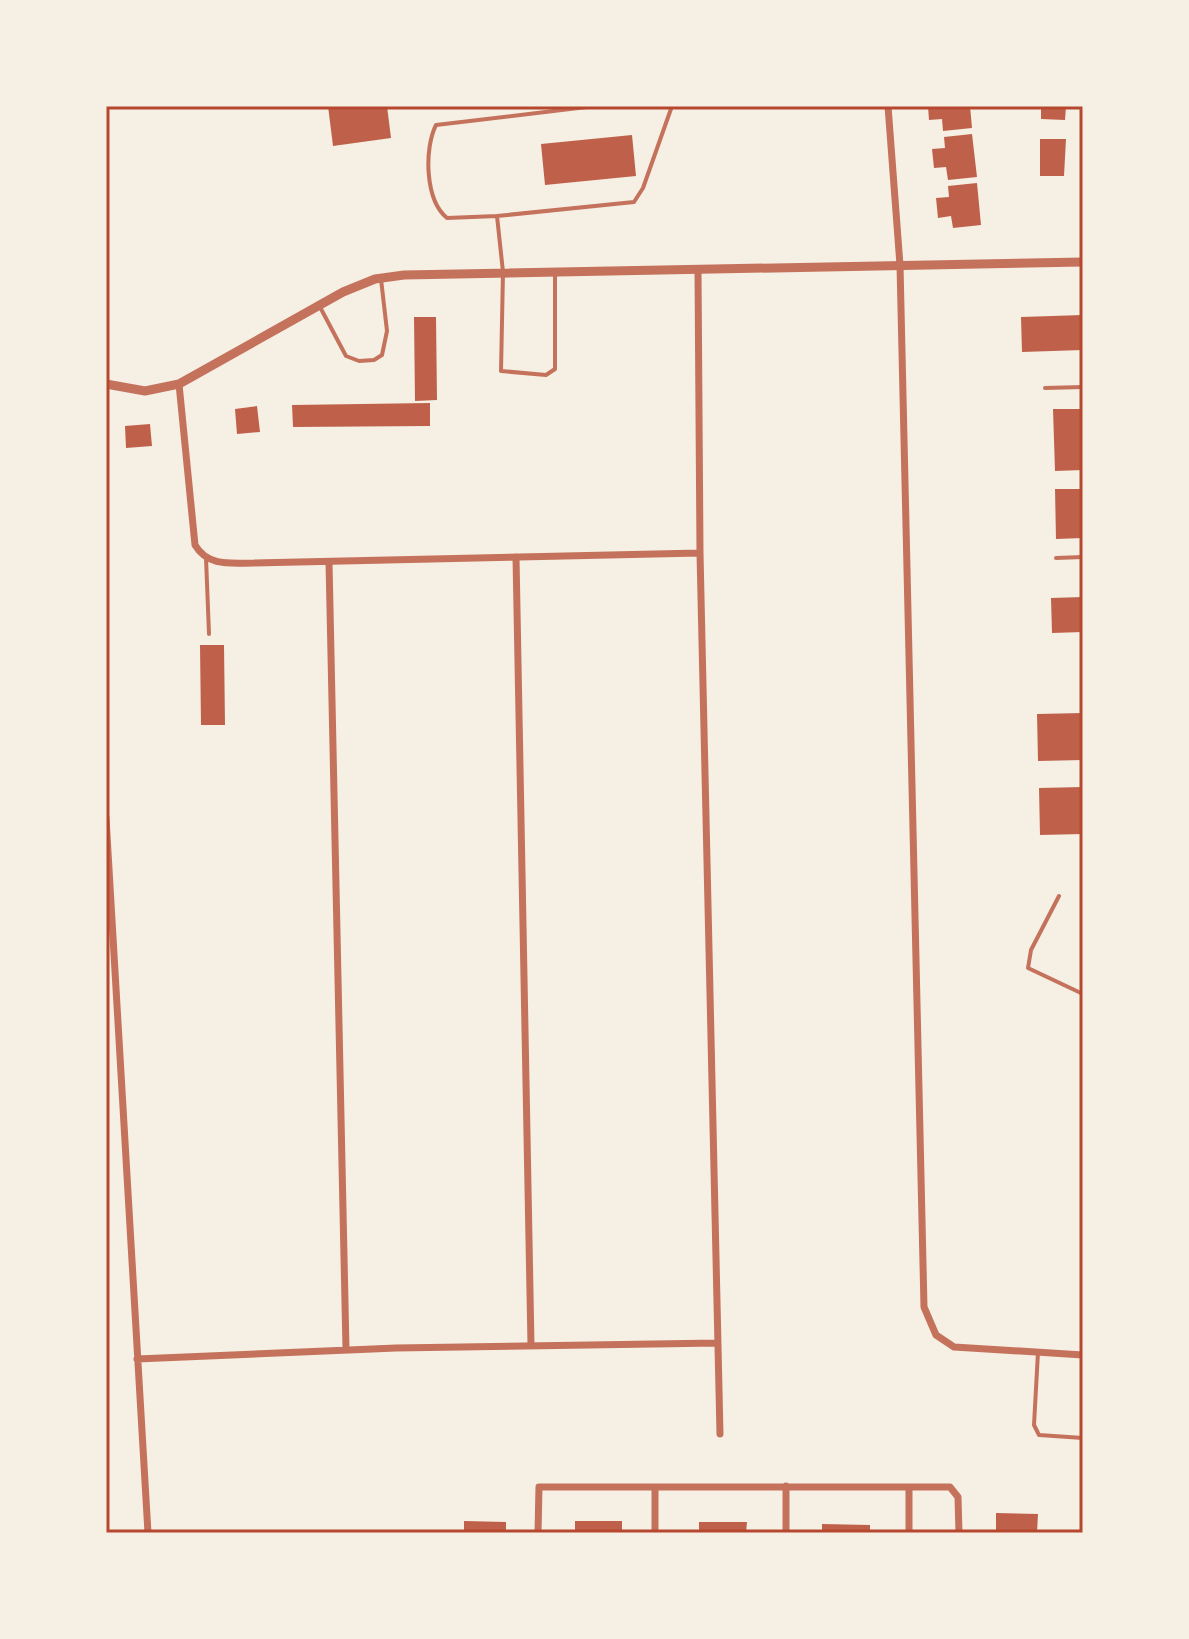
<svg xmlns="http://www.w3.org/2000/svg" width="1189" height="1639" viewBox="0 0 1189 1639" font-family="'Zilla Slab',serif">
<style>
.building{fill:#bf614a}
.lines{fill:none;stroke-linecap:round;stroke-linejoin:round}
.service{stroke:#c5725c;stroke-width:4}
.minor{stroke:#c5725c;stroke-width:7}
.tertiary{stroke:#c5725c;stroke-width:9}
.neatline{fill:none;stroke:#b5482f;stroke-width:3}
</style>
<rect width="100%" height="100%" fill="#f6efe4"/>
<path class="building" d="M328,106H387L391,138L333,146Z
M928,106H970L972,128L943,131L942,119L929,120Z
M1041,106H1066L1065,120L1041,119Z
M972,134L977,177L948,180L946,167L934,168L932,149L945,148L944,137Z
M632,135L636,176L545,185L541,144Z
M1040,139H1066L1064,176H1040Z
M977,183L981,225L953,228L951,216L938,218L936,198L949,197L948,186Z
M1083,315V350L1022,352L1021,317Z
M414,317H436L437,400L415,401Z
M430,403V426L293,427L292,405Z
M257,406L260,432L237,434L235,409Z
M1053,409H1083V470L1055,471Z
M150,424L152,446L126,448L125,426Z
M1055,489H1083V538L1056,539Z
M1083,597V632L1052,633L1051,598Z
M200,645H224L225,725H201Z
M1083,713V760L1038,761L1037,714Z
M1083,787V834L1040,835L1039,788Z
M996,1513L1038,1514L1037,1533H996Z
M464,1521L506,1522V1533H464Z
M575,1521H622V1533H575Z
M699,1522H747L746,1533H699Z
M822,1524L870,1525V1533H822Z"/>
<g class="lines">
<path class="service" d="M497,216L634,202L643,188L672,106
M555,271V369L546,375L501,371L503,272L497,216L447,218C425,200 424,149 436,125L595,106
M320,307L346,356L359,361L374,360L382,355L387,331L381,279
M1045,388L1083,387
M206,558L209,634
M1056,558L1083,557
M1059,896L1031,950L1028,968L1083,994
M1038,1352L1034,1425L1039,1435L1083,1438"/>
<path class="minor" d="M888,106L900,265L924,1307L936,1335L954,1347L1083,1355
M698,270L700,553L720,1434
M179,384L195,545C208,567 231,563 254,563L700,553
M516,557L531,1345
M329,562L346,1349
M106,818L148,1533
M137,1359L396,1348L718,1343
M655,1487V1533
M538,1533L539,1487H950L958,1497L959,1533
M786,1533V1486
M909,1533V1488"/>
<path class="tertiary" d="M106,384L145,391L179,384L343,292L375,279L404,275L1083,262"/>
</g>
<rect width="1189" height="1639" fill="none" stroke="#f6efe4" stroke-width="216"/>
<rect x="108" y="108" width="973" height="1423" class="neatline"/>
</svg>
